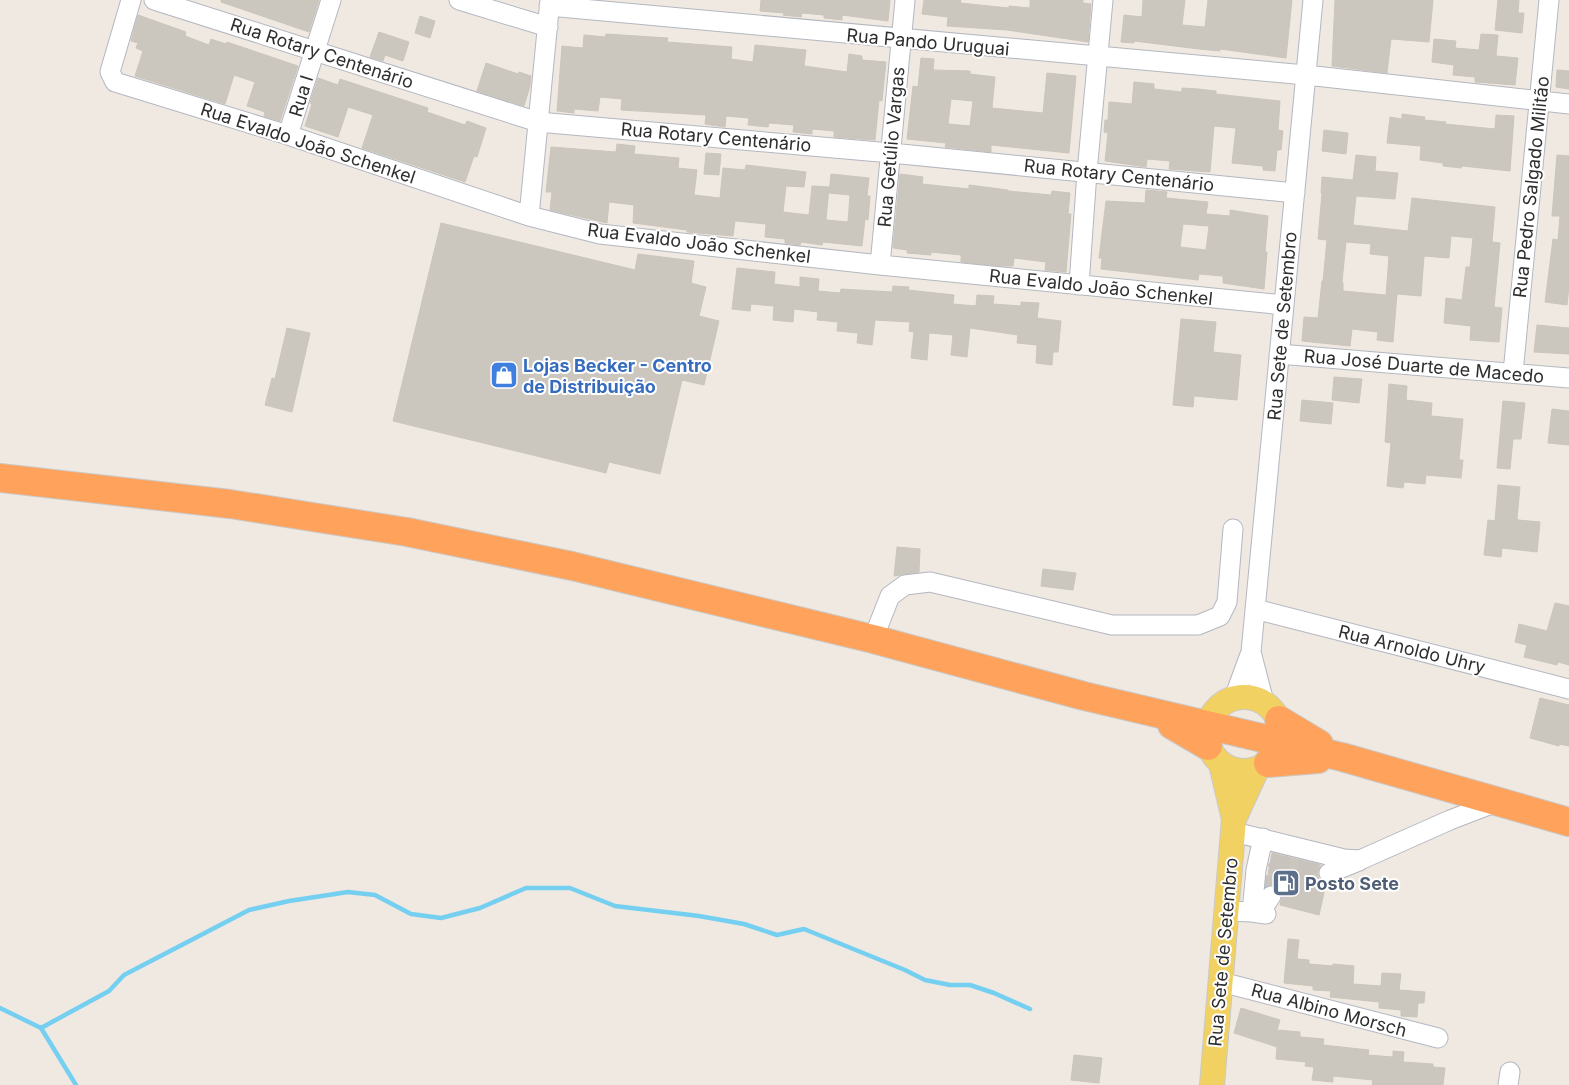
<svg xmlns="http://www.w3.org/2000/svg" width="1569" height="1085" viewBox="0 0 1569 1085" font-family="Inter,sans-serif">
<style>
.lines{fill:none;stroke-linecap:round;stroke-linejoin:round}
.stream{stroke:#75cff0;stroke-width:4.5}
.building{fill:#cbc7bf;stroke:#cbc5ba;fill-rule:evenodd}
.minor-tunnel{stroke:#c8c4bd;stroke-width:19;stroke-dasharray:19 9;stroke-linecap:butt}
.minor-casing{stroke:#b4b7c1;stroke-width:21}
.major-casing{stroke:#c9c9c9;stroke-width:26}
.highway-casing{stroke:#c9c9c9;stroke-width:30}
.minor{stroke:#fff;stroke-width:19}
.major{stroke:#f2d163;stroke-width:24}
.highway{stroke:#ffa35c;stroke-width:28}
.labels{text-anchor:middle;dominant-baseline:central;stroke-width:4;stroke-linejoin:round;paint-order:stroke}
.street-label{font-size:18px;fill:#2e2e2e;stroke:#fff}
.shop-label{font-size:18px;font-weight:bold;fill:#366cbe;stroke:#fff;text-anchor:start}
.service-label{font-size:18px;font-weight:bold;fill:#4e5e75;stroke:#fff;text-anchor:start}
</style>
<rect width="100%" height="100%" fill="#efe9e1"/>
<g class="lines">
<path class="stream" d="M0,1008L41,1028L76,1085
M41,1028L109,991L124,975L249,910L289,901L348,892L375,895L411,914L441,918L480,908L526,888H570L615,906L699,916L744,924L777,935L804,929L905,970L925,980L950,985H970L994,993L1030,1009"/>
</g>
<path class="building" d="M221,0H319L309,32L221,2Z
M761,0H890L888,21L842,15V20L824,18V15L802,13L801,17L783,15L784,13L760,11Z
M924,0H961L960,3L1009,8V6L1030,8V0H1083V3L1091,4L1088,42L1007,30L947,26L948,17L922,14Z
M1143,0H1185L1182,25L1205,27L1208,0H1292L1286,58L1220,49V51L1199,49L1134,41V43L1121,42L1124,15L1142,17Z
M1335,0H1433L1429,42L1391,39L1387,73L1332,66Z
M1498,0H1519L1518,13H1524L1522,33L1495,30Z
M138,15L186,32L185,36L209,45L211,39L226,44L227,42L298,66L280,121L264,116L265,112L247,106L255,82L234,75L225,104L135,76L143,51L136,48L138,43L131,41Z
M420,16L435,21L430,38L415,33Z
M379,32L409,42L403,61L385,55L383,61L370,57Z
M606,34L668,38L667,42L732,47L731,59L753,62L755,45L806,50L804,66L847,72L849,54L862,56V60L886,62L882,101L879,100L875,140L834,137V131L812,129V134L793,132L794,125L769,123L768,127L748,125L749,118L726,116L725,127L705,124L706,115L621,110L622,99L600,97L598,111L574,109V113L557,111L562,46L583,48L584,35L605,37Z
M1481,34L1498,35L1496,56L1518,58L1515,85L1475,82V77L1453,75L1454,65L1432,62L1434,39L1456,41L1455,48L1479,50Z
M921,58L934,59L933,70L970,71V74L995,77L992,108L1043,113L1047,73L1076,76L1069,153L991,145V152L945,147L946,143L907,139L913,86L918,87ZM951,99L973,101L970,126L948,124Z
M486,63L518,74L519,72L531,76L530,86L524,106L477,91Z
M1557,70L1569,71V89L1556,87Z
M318,78L338,85L340,79L428,108L427,112L465,125L467,121L486,128L477,157L474,156L465,182L362,148L373,115L348,107L338,137L305,126L312,104L310,103Z
M1134,82L1154,84V89L1182,92V88L1198,89L1216,91V94L1280,101L1278,130L1283,131L1281,150H1277L1275,171L1263,170V166L1232,163L1236,128L1214,126L1210,172L1169,169L1170,161L1147,159L1146,167L1105,161L1108,133L1104,132L1105,120H1108L1109,102L1132,104Z
M1402,114L1425,117L1424,120L1446,122L1445,124L1495,129L1496,115L1514,116L1510,171L1462,166L1461,168L1443,166V163L1420,160L1421,146L1387,143L1390,117L1402,119Z
M1324,130L1348,133L1346,154L1322,151Z
M617,144L635,146L634,154L679,158L678,168L697,170L694,195L720,198L723,168L745,170L746,165L806,172L804,187L786,186L783,212L809,215L812,186L829,187L826,220L848,222L850,195L829,193L831,174L869,178L867,196H870L868,220L865,219L862,246L823,242L822,245L801,242L800,245L785,243V239L765,237L766,224L735,221L733,236L687,232V230L633,223L634,205L609,202L607,223L550,210L552,192H546L551,147L616,152Z
M706,153L721,154L719,175L704,174Z
M1356,155L1376,157L1375,171L1398,173L1395,199L1356,196L1353,225L1408,231L1412,198L1495,207L1492,242L1500,243L1494,307L1502,308L1499,342L1470,340L1471,326L1444,323L1446,298L1462,300L1466,267H1470L1473,238L1451,236L1449,258L1424,256L1421,296L1397,294L1393,342L1377,340L1378,332L1352,329L1350,346L1302,341L1304,317L1318,318L1322,281H1323L1327,240L1318,239L1322,193H1321L1322,177L1353,180ZM1346,242L1371,244L1370,254L1389,256L1386,295L1343,291V283L1342,282Z
M1557,155L1569,156V286L1567,305L1545,302L1553,239L1558,240L1560,216H1552Z
M900,174L923,177L922,184L969,189V185L1008,190V191L1051,195L1052,191L1070,193L1068,214H1071L1066,272L1045,270L1046,262L1014,258L1013,266H1000L961,262V255L931,252V255L907,253V250L893,248Z
M1146,190L1167,192L1166,198L1208,202L1206,214L1230,216V210L1268,216L1265,252H1267L1264,289L1223,283V276L1199,274L1198,280L1101,269L1102,258H1099L1106,201L1145,203ZM1183,224L1209,226L1206,250L1180,247Z
M441,223L635,270L638,254L694,261L691,283L706,287L699,316L719,321L704,385L682,380L660,474L609,462L606,473L393,421Z
M737,268L775,272L774,284L800,287V277L819,279L818,291L840,293L841,289L892,292L893,286L909,287L908,290L954,295L953,304L976,306L977,295L994,296L993,304L1021,306V302L1039,303L1037,318L1061,321L1058,352H1053L1052,365L1036,363L1037,345L1017,343L1018,335L970,328L967,357L951,355L953,335L929,333L927,360L911,358L914,332L909,331L910,322L875,320L872,345L857,343L858,333L837,331L838,322L817,320L818,312L794,309L793,322L773,320L774,306L751,304L750,311L732,309Z
M1181,319L1216,322L1213,352L1241,355L1237,400L1194,396L1193,407L1173,405Z
M1537,325L1569,328V354L1534,352Z
M287,328L310,333L292,412L265,405L272,378L275,379Z
M1334,377L1362,379L1359,403L1332,400Z
M1389,384L1407,386L1406,400L1432,403L1431,416L1463,419L1459,460H1463L1461,478L1426,475L1425,484L1404,482L1403,488L1387,486L1391,443L1385,442Z
M1302,400L1333,403L1331,424L1300,421Z
M1503,401L1525,403L1521,439H1513L1510,469L1497,468Z
M1552,409L1569,411V445L1548,443Z
M1498,485L1520,487L1517,518L1518,520L1540,522L1537,552L1502,548L1501,557L1484,555L1488,520L1495,521Z
M897,547L920,549L919,572L894,576Z
M1043,569L1076,573L1073,590L1041,586Z
M1555,603L1569,606V665L1558,662L1557,665L1524,657L1527,645L1515,642L1519,624L1547,631Z
M1540,698L1569,705V746L1559,744V746L1530,738Z
M1272,853L1321,865L1318,871V877L1322,881L1326,884L1319,915L1280,905L1282,896L1281,891L1278,887L1272,885L1266,886Z
M1288,939L1299,940L1297,959L1309,960V964L1333,966V964L1354,966L1353,984L1381,986L1382,973L1401,974L1399,990L1425,992L1424,1003H1418L1417,1017L1401,1016V1010L1379,1008V1002L1330,997L1331,991L1313,990V986L1284,983Z
M1241,1008L1280,1020L1277,1030L1300,1032V1037L1324,1039L1323,1045L1369,1050L1368,1055L1393,1057V1051L1404,1052L1403,1062L1433,1064V1067L1445,1068L1443,1085H1372L1373,1080L1333,1076V1082L1312,1080L1314,1067L1305,1066L1306,1062L1276,1059L1277,1047L1234,1033Z
M1074,1055L1102,1058L1099,1083L1071,1080Z"/>
<g class="lines">
<path class="minor-tunnel" d="M1270,863L1322,874L1329,873
M1271,896L1278,865"/>
<g class="minor-casing">
<path id="minor" d="M131,0L110,72L115,82L288,135L529,216L600,234L880,265L1284,305
M154,0L538,122L891,153L1295,193
M459,0L548,27
M549,6L1306,75L1569,104
M288,135L331,0
M529,216L550,0
M880,265L905,0
M1079,285L1087,172L1103,0
M1279,354L1569,378
M1513,373L1549,0
M1255,609L1569,689
M873,639L890,596L905,585L930,582L1112,625H1198L1220,616L1227,602L1233,529
M1251,652L1264,702
M1234,698L1251,652L1313,0
M1234,832L1344,859L1360,860L1450,820L1497,802
M1329,873L1359,861
M1227,911L1252,912L1256,870L1263,838
M1266,914L1252,912L1267,902L1271,896
M1221,982L1438,1038
M1508,1085L1510,1072"/>
</g>
<g class="major-casing">
<path id="major" d="M1207 734a37 37 0 1 1 74 0a37 37 0 1 1-74 0Z
M1234,819L1257,769
M1212,1085L1234,819L1221,764"/>
</g>
<g class="highway-casing">
<path id="highway" d="M0,478L230,504L407,532L572,566L873,639L1084,696L1342,757L1569,822
M1279,720L1319,744
M1172,725L1208,746
M1268,763L1318,759"/>
</g>
<use href="#minor" class="minor"/>
<use href="#major" class="major"/>
<use href="#highway" class="highway"/>
</g>
<defs>
<g id="shop-square" transform="scale(1.4375)"><rect x="-9" y="-9" width="18" height="18" rx="4" fill="#3f7fe0" stroke="#fff"/><path d="M-5-2.5h2.3a2.7 3.5 0 0 1 5.4 0H5L5.5 6h-11ZM-1.5-2.5h3a1.5 2.3 0 0 0-3 0Z" fill="#fff"/></g>
<g id="fuel-square" transform="scale(1.4375)"><rect x="-9" y="-9" width="18" height="18" rx="4" fill="#5c6f8a" stroke="#fff"/><path d="M-5.5-6h7V0h2V4h1.3V-2.5L3-4.5l.8-.8L6-3V5H2.5V1h-1V6h-7ZM-4.2-4.7v3.2H.2V-4.7Z" fill="#fff"/></g>
</defs>
<g fill-rule="evenodd">
<use href="#shop-square" x="504" y="375"/>
<use href="#fuel-square" x="1286" y="883"/>
</g>
<g class="labels">
<g class="street-label">
<text transform="translate(928 42) rotate(5)">Rua Pando Uruguai</text>
<text transform="translate(322 53) rotate(18)">Rua Rotary Centenário</text>
<text transform="translate(301 96) rotate(-73)">Rua I</text>
<text transform="translate(716 137) rotate(5)">Rua Rotary Centenário</text>
<text transform="translate(308 143) rotate(18)">Rua Evaldo João Schenkel</text>
<text transform="translate(891 147) rotate(-85)">Rua Getúlio Vargas</text>
<text transform="translate(1119 175) rotate(6)">Rua Rotary Centenário</text>
<text transform="translate(1531 187) rotate(-84)">Rua Pedro Salgado Militão</text>
<text transform="translate(699 243) rotate(7)">Rua Evaldo João Schenkel</text>
<text transform="translate(1101 287) rotate(6)">Rua Evaldo João Schenkel</text>
<text transform="translate(1282 326) rotate(-85)">Rua Sete de Setembro</text>
<text transform="translate(1424 366) rotate(5)">Rua José Duarte de Macedo</text>
<text transform="translate(1412 649) rotate(14)">Rua Arnoldo Uhry</text>
<text transform="translate(1223 952) rotate(-85)">Rua Sete de Setembro</text>
<text transform="translate(1329 1010) rotate(15)">Rua Albino Morsch</text>
</g>
<g class="shop-label">
<text x="523" y="365">Lojas Becker - Centro<tspan x="523" dy="21">de Distribuição</tspan></text>
</g>
<g class="service-label">
<text x="1305" y="883">Posto Sete</text>
</g>
</g>
</svg>
